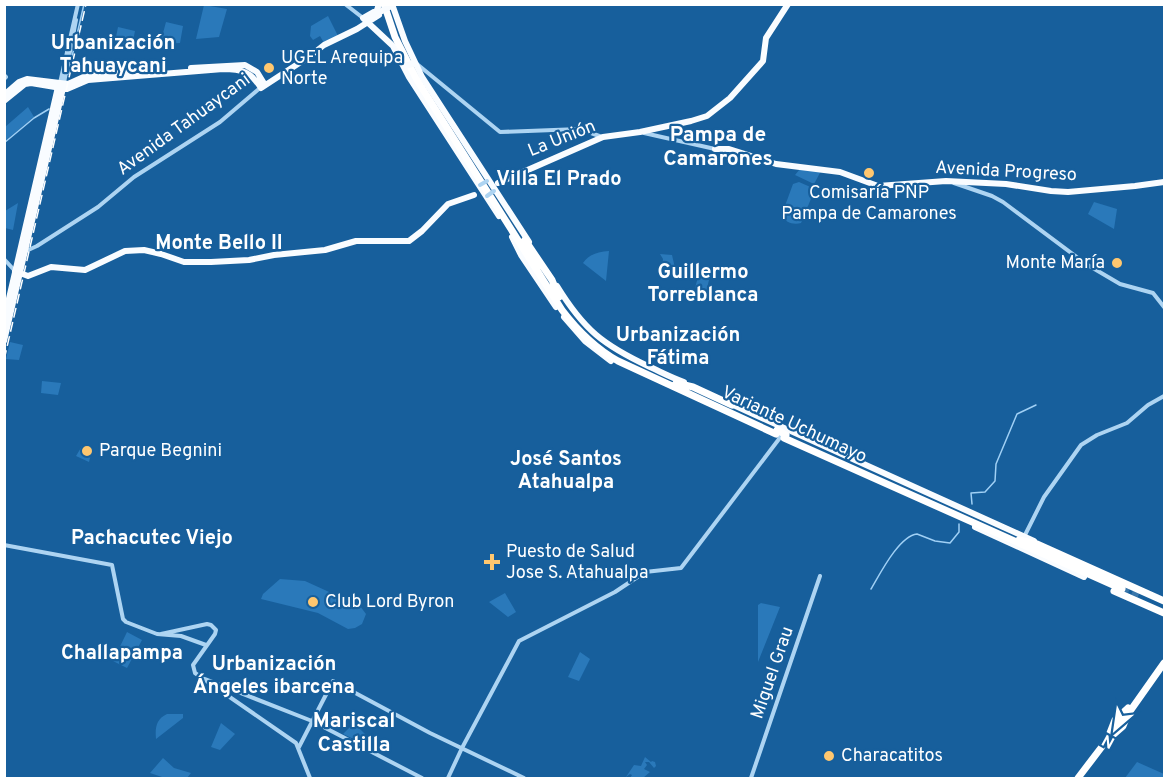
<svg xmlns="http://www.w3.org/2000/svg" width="1169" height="783" viewBox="0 0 1169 783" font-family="Overpass,sans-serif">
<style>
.green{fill:#2a79ba}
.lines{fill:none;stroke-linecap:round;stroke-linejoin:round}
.stream{stroke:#a0d0f5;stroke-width:1.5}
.highway-tunnel{stroke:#3a77ab;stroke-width:7;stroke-dasharray:7 3.5;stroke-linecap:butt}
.minor{stroke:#add4f2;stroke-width:4}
.major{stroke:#f9fcff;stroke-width:6}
.highway{stroke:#fff;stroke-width:7}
.rail{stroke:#fff;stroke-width:1.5;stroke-dasharray:10 4.5;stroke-linecap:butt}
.minor-bridge{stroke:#add4f2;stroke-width:4}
.major-bridge{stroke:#f9fcff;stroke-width:6}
.highway-bridge{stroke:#fff;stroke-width:7}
.poi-dot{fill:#ffc76f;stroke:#175f9c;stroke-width:2}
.labels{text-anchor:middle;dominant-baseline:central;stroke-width:4.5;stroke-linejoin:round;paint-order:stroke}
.poi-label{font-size:18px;fill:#fff;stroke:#175f9c;text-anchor:start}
.street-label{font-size:18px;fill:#fff;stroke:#175f9c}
.neighbourhood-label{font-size:20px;font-weight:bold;fill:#fff;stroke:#175f9c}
.quarter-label{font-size:21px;font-weight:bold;fill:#fff;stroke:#175f9c}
</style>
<rect width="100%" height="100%" fill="#175f9c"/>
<path class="green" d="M204,5L227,9L219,37L196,39Z
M328,16L338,36L324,43L320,36L313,40L310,36L311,26Z
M166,22L183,26L180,43L160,44Z
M118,27L135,31L132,46L114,47Z
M28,107L34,117L5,141V127Z
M800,169L821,171L814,184L795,175Z
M799,182L815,189L801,223C794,225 784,223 782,214L793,184Z
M1094,202L1117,209L1114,229L1088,214Z
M18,203L13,230L5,228V211Z
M609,251L606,281L583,263C589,254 598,252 609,251Z
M660,254L672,255L675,268L662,271L663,259Z
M698,277L709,280L706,292L695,288Z
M10,342L23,345L19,360L6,359Z
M42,381L61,383L58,395L41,393Z
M82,446L92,450L89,462L76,456Z
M280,579L305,581L360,606L366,614L362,624L355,628L348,629L318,613L261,599L263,594Z
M505,593L516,612L508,617L489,602Z
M761,603L780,607L758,662V605Z
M127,632L142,640L127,668L113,661Z
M580,652L590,659L579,681L568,677Z
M167,714H183V718L156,739C155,728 156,719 167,714Z
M221,723L235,734L220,750L211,747Z
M354,723L365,734L358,741L343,734Z
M645,757L651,762L652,761L655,762L656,766L654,768L649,762H645L647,765L644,769L650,772L643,778H630L632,775L630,774L626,777L634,765L641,766Z
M163,758L174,768L191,773L187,778H165L150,773Z
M1137,762L1164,774V778H1125Z"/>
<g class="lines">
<path class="stream" d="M68,74L84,4
M4,143L34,118L49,109
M972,504L971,493L985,492L995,481L996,464L1017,414L1036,405
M871,589C880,574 899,536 917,534L935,541L950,543L959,532V524"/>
<path class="highway-tunnel" d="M1123,587L1139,594"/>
<path class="minor" d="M345,4L363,18
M417,64L500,132L580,129L602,137
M4,75L6,77L4,79
M60,83L78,4
M64,83L76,20
M644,133L715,149
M954,183L992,196L1003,202L1086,264L1120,284L1153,293L1164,307
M26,251L37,246L98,207L134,177L220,122L260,88
M4,259L15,271
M1024,537L1044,497L1081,445L1097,435L1127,423L1148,405L1164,396
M4,545L112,565L123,619L126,622L157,634L181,636L206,645
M161,634L207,624L211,625L216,630L215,634L193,665L195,673L296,743L310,778
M205,679L312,721L422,778
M299,747L333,681L430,733L524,778
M448,778L462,748L519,641L615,592L645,572L681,568L779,439L782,431
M751,778L820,576"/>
<path class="major" d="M379,4L377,10L363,18L393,46L409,77L499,216
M392,4L405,41L422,77L529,242
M191,68L245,65L257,72L265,85
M4,95L19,82L27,79L68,84L88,75L133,72
M4,101L25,84L31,83L67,89L88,80L223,69C242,69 251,72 261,88L310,56L324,45L357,29L379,15
M715,149H729L776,164L840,172L878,186L946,181L1006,184L1051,191L1068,192L1135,186L1164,182
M498,183L603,137L640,132L691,121L707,116L730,98L763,61L766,38L788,4
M512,237L521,255L556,307
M15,271L28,276L51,267L85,270L125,251L144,250L161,254L184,262H211L249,260L274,255L325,250L356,241H409L422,231L448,204L474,195
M557,286C584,330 603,345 650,367C661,372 672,378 684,382
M564,317L585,341L611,361
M4,320L58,87
M4,341L63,88
M729,403L1034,541
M975,527L1084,577"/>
<path class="highway" d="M384,4L395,37L417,80L562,310C578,331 595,348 618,361L776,434
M525,240L552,280L559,297
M676,383L693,387L732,405
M784,438L1122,589
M1019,540L1037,544L1164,601
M1114,591L1164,613
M1108,738L1115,720L1128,708
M1078,778L1107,740L1123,726L1128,714L1164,663"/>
<path class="rail" d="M4,360L86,4"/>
<path class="minor-bridge" d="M480,185L487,181
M487,196L494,191"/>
<path class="major-bridge" d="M378,13L391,6
M405,66L412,64"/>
<path class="highway-bridge" d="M777,430L786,435"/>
</g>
<g class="poi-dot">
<circle cx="269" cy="68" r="6"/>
<circle cx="869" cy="173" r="6"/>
<circle cx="1117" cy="263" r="6"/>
<circle cx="87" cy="451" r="6"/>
<path d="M489 553h6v6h6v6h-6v6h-6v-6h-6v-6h6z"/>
<circle cx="313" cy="602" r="6"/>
<circle cx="829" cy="756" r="6"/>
</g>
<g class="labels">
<g class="poi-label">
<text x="281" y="58">UGEL Arequipa<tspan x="281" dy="21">Norte</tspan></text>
<text x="869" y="193" text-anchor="middle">Comisaría PNP<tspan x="869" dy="21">Pampa de Camarones</tspan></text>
<text x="1105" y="263" text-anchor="end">Monte María</text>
<text x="99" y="451">Parque Begnini</text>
<text x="506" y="552">Puesto de Salud<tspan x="506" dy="21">Jose S. Atahualpa</tspan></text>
<text x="325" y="602">Club Lord Byron</text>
<text x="841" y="756">Characatitos</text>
</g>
<g class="street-label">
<text transform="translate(184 125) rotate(-36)">Avenida Tahuaycani</text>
<text transform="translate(562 139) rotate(-22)">La Unión</text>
<text transform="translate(1006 172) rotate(3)">Avenida Progreso</text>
<text transform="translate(794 425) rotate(25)">Variante Uchumayo</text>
<text transform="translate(773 673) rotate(-71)">Miguel Grau</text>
</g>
<g class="neighbourhood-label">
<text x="113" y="44">Urbanización<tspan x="113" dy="23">Tahuaycani</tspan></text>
<text x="559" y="180">Villa El Prado</text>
<text x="219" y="244">Monte Bello II</text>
<text x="703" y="273">Guillermo<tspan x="703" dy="23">Torreblanca</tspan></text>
<text x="678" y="336">Urbanización<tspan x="678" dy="23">Fátima</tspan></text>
<text x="566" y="460">José Santos<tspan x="566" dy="23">Atahualpa</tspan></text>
<text x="152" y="539">Pachacutec Viejo</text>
<text x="122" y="654">Challapampa</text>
<text x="274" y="665">Urbanización<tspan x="274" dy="23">Ángeles ibarcena</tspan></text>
</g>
<g class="quarter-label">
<text x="718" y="135">Pampa de<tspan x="718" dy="24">Camarones</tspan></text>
<text x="354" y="721">Mariscal<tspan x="354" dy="24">Castilla</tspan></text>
</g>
</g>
<rect width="1169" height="783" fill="none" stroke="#ffffff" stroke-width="12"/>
<g transform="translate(1115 729) rotate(209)" stroke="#175f9c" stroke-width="4.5" paint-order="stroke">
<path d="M0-4.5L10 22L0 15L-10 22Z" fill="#ffffff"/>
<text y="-9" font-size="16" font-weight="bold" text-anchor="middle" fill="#ffffff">N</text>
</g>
</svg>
